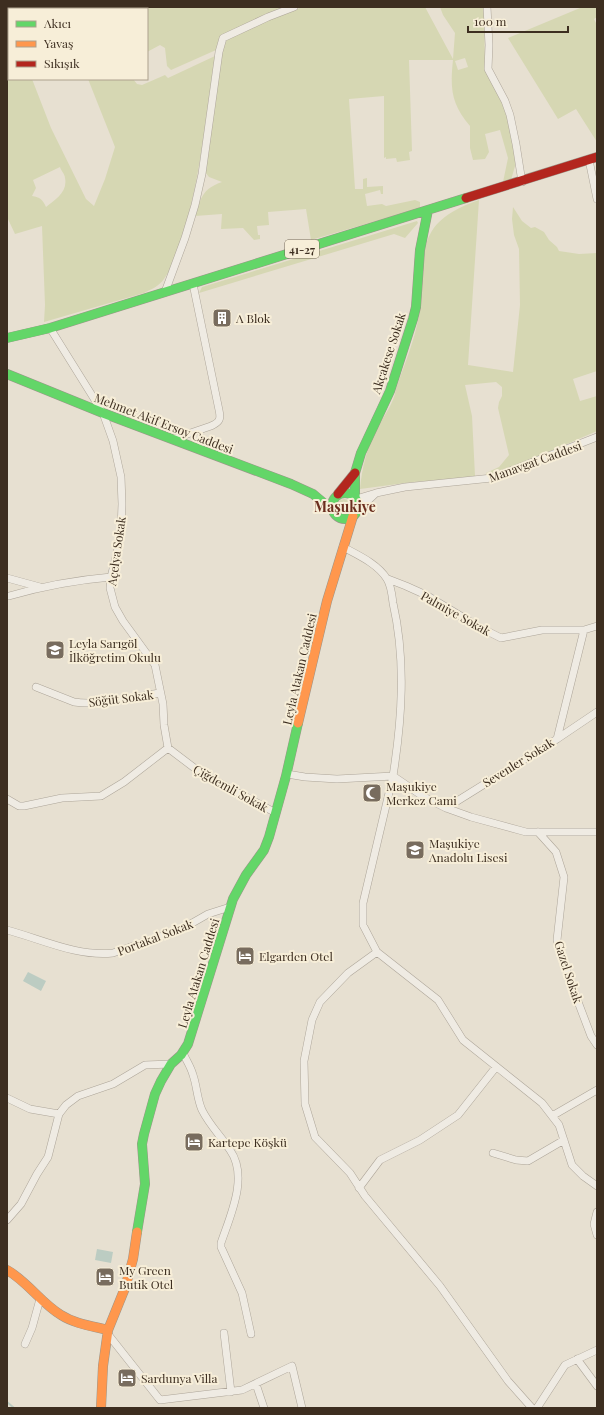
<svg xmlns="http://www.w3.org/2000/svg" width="604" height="1415" viewBox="0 0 604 1415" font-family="'Playfair Display',serif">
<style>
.green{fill:#d6d7b3;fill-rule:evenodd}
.water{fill:#bcccc2}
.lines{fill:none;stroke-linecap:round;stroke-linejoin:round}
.stream{stroke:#bcccc2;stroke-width:2}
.street-casing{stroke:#ada599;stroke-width:8}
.fast-casing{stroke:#9c958a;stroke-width:10}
.slow-casing{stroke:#9c958a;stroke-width:10}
.jam-casing{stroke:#9c958a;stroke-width:10}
.street{stroke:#efebe3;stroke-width:7}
.fast{stroke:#63d668;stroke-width:9}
.slow{stroke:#ff974d;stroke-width:9}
.jam{stroke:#b3261e;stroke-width:9}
.labels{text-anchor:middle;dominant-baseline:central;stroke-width:4;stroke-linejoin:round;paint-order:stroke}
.shield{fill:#f7eed8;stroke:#756857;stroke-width:1}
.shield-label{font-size:11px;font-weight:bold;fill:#3d2e20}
.poi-label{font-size:12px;fill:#3d2e20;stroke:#f7eed8;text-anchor:start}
.street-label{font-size:12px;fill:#3d2e20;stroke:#f7eed8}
.quarter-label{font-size:14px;font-weight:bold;fill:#6b2e1e;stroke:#f7eed8}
</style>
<rect width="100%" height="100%" fill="#e7e0d1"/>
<path class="green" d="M103,7H283L223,35L216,50L171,70L167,66L165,48L160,45L147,52V9H104Z
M302,7H425L453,59L455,33L443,15L440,7H484L485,67L504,104L515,152V166L511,180L503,182L508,158L500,130L485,134L489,152L485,159L473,160L470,148V126C451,104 450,88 453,60H409L412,151L409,152L410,160L397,162L396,158L386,159V157L384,158V96L349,99L355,189H363V179L367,178V187L383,186V194H381L380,190L365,194L367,206L382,204L386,206L415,200L420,202V207L417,209L311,240L306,209L268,212L269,225L257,226L258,235H260V239L254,240L243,228L221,229L222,214L195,216C201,198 202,189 222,182L209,177L205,172L223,47L226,40L281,15ZM465,58L468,67L458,70L455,61Z
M580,7H597V17L594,19L597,25V142L576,109L558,119L508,38L580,8Z
M7,23H9V79H32L51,128L86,199L94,206L105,179L115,147L88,79H133L137,84L142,85L165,75L168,78L215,56C206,115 201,176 183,234C178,249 174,265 164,279C159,286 152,289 144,293L44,322L45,305L42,226L15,234L7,217ZM60,167C61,171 65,174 65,178C68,192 55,200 46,207C43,200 40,197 32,196L36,188L33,180Z
M479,200L468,365L513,372L520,305L519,249L514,235L512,219L513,207L522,221L531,228L535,227L544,232L549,240L557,247L559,251L579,254L597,253V371L573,379L580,401L597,396V431L521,464L486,475V473L499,467L509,455L498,408L499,402L502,396V387L496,382L465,385L472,416L475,476L456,479L413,482L360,489C362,467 367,448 377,428C384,416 394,403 396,389C404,365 415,340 419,315C428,256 409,224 479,200Z
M417,221L418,223L405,238L394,234L199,293L202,287Z
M337 506a7 7 0 1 1 14 0a7 7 0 1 1-14 0Z"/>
<path class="water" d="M28,972L46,981L41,991L23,981Z
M97,1249L113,1252L111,1263L95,1260Z"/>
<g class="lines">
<path class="stream" d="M7,1402L14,1408"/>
<g class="street-casing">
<path id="street" d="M487,7L489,45L488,69L505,101L510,115L516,144L522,182
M589,160L597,199
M165,292L185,238L195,205L202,174L219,52L223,38L268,17L294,7
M50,328L103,413L113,441L121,477L122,504L121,530L117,553L111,577L110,588L115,607L123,621L155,665L163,704L164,725L168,748
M173,439L211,426C220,422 221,419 219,410L193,284
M356,499L376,493L405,487L492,478L597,437
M358,510L375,494
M343,547C358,555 378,564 387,579C391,585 392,595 393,603C406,660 402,719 393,776L363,903V925L377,952L438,1000L463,1040L542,1103L559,1125L572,1165L583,1176L597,1186
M7,578L40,587
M388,579L406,586L426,595L479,627L501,638L542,630H584L597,626
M9,596C43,586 76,580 111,577
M36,687L74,702C99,706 134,697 160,693
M557,739L597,712
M168,748L201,773L276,813
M287,774L305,777L337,779L393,776L424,797L446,808L471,817L526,832H597
M7,799L19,806H24L62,798L101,796L124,782L168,748
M446,808L557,739L584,630
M538,832L556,852L564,877L557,940L569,978L591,1036L597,1045
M7,930C41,939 77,957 113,953L180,930L208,914L230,907
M377,952L348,973L320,1002L312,1020L304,1061L305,1104L315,1137L350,1173L365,1196L440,1286L508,1381L532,1408
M183,1053C186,1060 191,1067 193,1075C197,1086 197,1099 202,1110C210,1126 221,1136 230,1150C249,1177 230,1216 221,1243V1247L242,1293L251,1334
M7,1098L30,1109L59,1114
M552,1116L597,1090
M493,1153L516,1160L528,1161L564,1140
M359,1188L380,1160L420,1140L458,1115L496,1067
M597,1212L594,1224L597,1235
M7,1220L21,1204L37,1174L48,1157L59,1114L66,1105L78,1096L113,1084L145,1065L171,1064
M107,1333L160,1400L242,1390L292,1366L302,1408
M224,1333L231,1392
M25,1344L32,1328L40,1299
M577,1359L597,1386
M256,1384L264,1408
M537,1408L565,1365L597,1350"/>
</g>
<g class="fast-casing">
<path id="fast" d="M7,338L50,328L466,198
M7,374L103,413L291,484L313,494L332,510
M332 506a13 13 0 1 1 26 0a13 13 0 1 1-26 0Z
M355,497V473L361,453L390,391L413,319L416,307L420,250L428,210
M137,1232L145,1184L142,1144L144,1134L155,1094L161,1081L171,1064L181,1055L188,1044L233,899L246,875L264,850L269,837L286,776L298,723"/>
</g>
<g class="slow-casing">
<path id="slow" d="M298,723L327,601L353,516
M7,1270C28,1282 41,1303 61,1315C75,1324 92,1326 108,1330
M101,1408L103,1366L108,1330L125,1288L133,1259L137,1232"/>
</g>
<g class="jam-casing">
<path id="jam" d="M466,198L597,157
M338,494L355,473"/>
</g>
<use href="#street" class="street"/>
<use href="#fast" class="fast"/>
<use href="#slow" class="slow"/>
<use href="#jam" class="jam"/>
</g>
<defs>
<g id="building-square" transform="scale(1)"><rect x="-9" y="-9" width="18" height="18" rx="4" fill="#786c5e" stroke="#f7eed8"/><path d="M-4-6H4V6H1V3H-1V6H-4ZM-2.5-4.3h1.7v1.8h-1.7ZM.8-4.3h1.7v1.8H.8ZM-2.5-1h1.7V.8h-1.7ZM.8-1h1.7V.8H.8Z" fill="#fff"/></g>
<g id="school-square" transform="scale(1)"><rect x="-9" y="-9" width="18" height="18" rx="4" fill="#786c5e" stroke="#f7eed8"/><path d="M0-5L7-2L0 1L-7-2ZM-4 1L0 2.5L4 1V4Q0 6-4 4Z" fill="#fff"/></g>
<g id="mosque-square" transform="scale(1)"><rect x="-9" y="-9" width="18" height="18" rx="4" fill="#786c5e" stroke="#f7eed8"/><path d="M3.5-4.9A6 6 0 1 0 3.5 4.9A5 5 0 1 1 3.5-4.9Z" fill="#fff"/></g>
<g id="hotel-square" transform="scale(1)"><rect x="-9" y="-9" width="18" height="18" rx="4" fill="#786c5e" stroke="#f7eed8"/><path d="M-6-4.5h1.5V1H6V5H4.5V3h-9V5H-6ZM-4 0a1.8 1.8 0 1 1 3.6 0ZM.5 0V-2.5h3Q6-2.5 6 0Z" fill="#fff"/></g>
</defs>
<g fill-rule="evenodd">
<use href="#building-square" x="222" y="318"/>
<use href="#school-square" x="55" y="650"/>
<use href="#mosque-square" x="372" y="793"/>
<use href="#school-square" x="415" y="850"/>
<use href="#hotel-square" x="245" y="956"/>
<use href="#hotel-square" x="194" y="1142"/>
<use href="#hotel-square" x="105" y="1277"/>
<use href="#hotel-square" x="127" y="1378"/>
</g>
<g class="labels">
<rect class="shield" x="285" y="240" width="34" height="18" rx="3"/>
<g class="shield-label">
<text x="302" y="249">41-27</text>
</g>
<g class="poi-label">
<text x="236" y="318">A Blok</text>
<text x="69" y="643">Leyla Sarıgöl<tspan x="69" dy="14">İlköğretim Okulu</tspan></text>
<text x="386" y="786">Maşukiye<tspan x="386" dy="14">Merkez Cami</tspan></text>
<text x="429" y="843">Maşukiye<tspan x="429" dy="14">Anadolu Lisesi</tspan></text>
<text x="259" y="956">Elgarden Otel</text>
<text x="208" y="1142">Kartepe Köşkü</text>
<text x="119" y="1270">My Green<tspan x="119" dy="14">Butik Otel</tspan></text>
<text x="141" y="1378">Sardunya Villa</text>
</g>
<g class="street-label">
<text transform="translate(388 353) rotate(-72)">Akçakese Sokak</text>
<text transform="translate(164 423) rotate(21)">Mehmet Akif Ersoy Caddesi</text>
<text transform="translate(535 461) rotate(-20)">Manavgat Caddesi</text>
<text transform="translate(116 551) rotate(-82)">Açelya Sokak</text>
<text transform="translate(456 613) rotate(29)">Palmiye Sokak</text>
<text transform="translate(299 669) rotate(-77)">Leyla Atakan Caddesi</text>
<text transform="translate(121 698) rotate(-7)">Söğüt Sokak</text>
<text transform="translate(518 762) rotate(-32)">Sevenler Sokak</text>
<text transform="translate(231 788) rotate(29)">Çiğdemli Sokak</text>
<text transform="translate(155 937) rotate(-21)">Portakal Sokak</text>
<text transform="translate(569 972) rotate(72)">Gazel Sokak</text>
<text transform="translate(198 973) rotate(-73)">Leyla Atakan Caddesi</text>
</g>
<g class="quarter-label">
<text x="345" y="506">Maşukiye</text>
</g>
</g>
<rect width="604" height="1415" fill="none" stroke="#3d2e20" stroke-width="16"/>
<rect x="8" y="8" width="140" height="72" fill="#f7eed8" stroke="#ada18e"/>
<rect x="16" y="21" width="20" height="6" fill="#63d668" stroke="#ada18e"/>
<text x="44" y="28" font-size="12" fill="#3d2e20">Akıcı</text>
<rect x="16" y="41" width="20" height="6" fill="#ff974d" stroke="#ada18e"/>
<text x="44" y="48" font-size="12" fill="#3d2e20">Yavaş</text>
<rect x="16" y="61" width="20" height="6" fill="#b3261e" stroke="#ada18e"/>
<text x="44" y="68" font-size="12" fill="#3d2e20">Sıkışık</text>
<path d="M468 26v6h100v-6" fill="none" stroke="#3d2e20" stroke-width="2"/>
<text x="474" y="26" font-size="12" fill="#3d2e20" stroke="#f7eed8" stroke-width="3" paint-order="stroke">100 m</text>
</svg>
